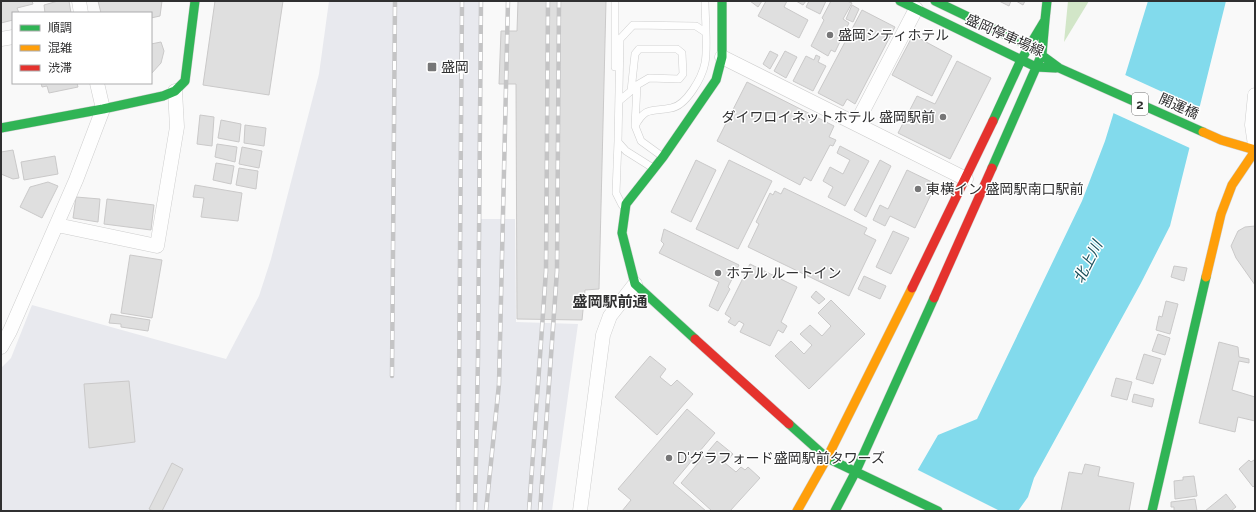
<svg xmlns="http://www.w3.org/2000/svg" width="1256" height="512" viewBox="0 0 1256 512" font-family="Raleway,'Noto Sans JP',sans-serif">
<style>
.built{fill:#e8e9ee}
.green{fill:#d2e6c8}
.water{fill:#82daec}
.pier{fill:#f9f9f9}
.building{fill:#dfdfdf;stroke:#cac9c9}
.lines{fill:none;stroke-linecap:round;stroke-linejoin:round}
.lane-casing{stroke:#cecece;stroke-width:8}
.street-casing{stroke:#cecece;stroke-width:15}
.fast-casing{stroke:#cecece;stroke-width:10}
.slow-casing{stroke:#cecece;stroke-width:10}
.jam-casing{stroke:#cecece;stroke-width:10}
.lane{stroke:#fefefe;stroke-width:7}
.street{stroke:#fefefe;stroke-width:14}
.fast{stroke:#30b455;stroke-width:9}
.slow{stroke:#ff9f0a;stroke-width:9}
.jam{stroke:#e5322d;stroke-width:9}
.rail-casing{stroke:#c4c4c5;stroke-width:4.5}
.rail{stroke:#fff;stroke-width:3;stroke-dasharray:9;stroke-linecap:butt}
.poi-dot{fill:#767677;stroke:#fff;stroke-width:1.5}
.labels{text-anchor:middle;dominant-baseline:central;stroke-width:3;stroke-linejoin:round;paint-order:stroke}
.shield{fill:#fff;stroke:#6e6e6f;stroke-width:1}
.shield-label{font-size:13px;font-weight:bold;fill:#303031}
.poi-label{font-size:14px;fill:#303031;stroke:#fff;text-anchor:start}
.street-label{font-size:14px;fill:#303031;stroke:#fff}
.water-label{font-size:15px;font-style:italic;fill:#194f5a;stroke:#fff}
.neighbourhood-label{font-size:15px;font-weight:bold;fill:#303031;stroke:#fff}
</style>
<rect width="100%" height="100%" fill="#f9f9f9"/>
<path class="built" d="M329,1H483L481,219H515L516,322L578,324L552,511H1V368L11,358L32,305L226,359L259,296L271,259L319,74Z"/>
<path class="green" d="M1068,1H1089L1064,42Z"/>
<path class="water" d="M1148,1H1226L1170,226L1141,283L1034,478L1028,497L1018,511H894L938,435L977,419L1082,201L1105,141Z"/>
<path class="pier" d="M1123,74L1202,110L1192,149L1111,112Z
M916,469L1000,511H892Z"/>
<path class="building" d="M1,1H32L33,4L17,8L19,13H13V20L1,23Z
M58,1H69L71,13H45L44,5Z
M98,1H162L160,16L151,18V13H101Z
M215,1H283L269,95L203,85Z
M518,1H606L599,289L585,290L582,320L517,319L516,84H499L501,31H517Z
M750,1H762L758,7Z
M766,1H787L784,7L808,20L799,38L758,16Z
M796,1H806L803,5Z
M809,1H826L820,14L806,7Z
M831,1H847L852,3L843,19L849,23L835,52L831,50L828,56L811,46L824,20L822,18Z
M999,1H1011L1009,6Z
M1016,1H1025L1023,5Z
M852,5L859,9L853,22L846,19Z
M862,10L895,27L855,104L847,99L843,106L818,93Z
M913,35L952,56L932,96L892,75Z
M161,42L164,51L161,63L151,74V44Z
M770,51L778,55L770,69L763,64Z
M785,51L797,57L786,78L774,71Z
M816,55L820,57L818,62L826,66L813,91L793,81L806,56L814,60Z
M957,61L991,78L950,159L898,133L917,96L935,104Z
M747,82L834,126L829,137L836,140L833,146L830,145L811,181L804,177L800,185L717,141Z
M41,83H77L78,87L49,93L47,86L42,87Z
M200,115L214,117L212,146L197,144Z
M221,120L241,124L239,142L218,138Z
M245,125L266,128L264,146L244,143Z
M217,144L237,147L235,162L215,157Z
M840,146L869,161L845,206L828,197L833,187L823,181L830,167L843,174L850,160L837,153Z
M242,147L262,151L259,168L239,164Z
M13,150L19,178L13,179L1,174V152Z
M55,156L58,174L24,180L21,162Z
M696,160L716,170L691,222L671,212Z
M729,160L772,181L738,249L696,229Z
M880,160L891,166L866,217L854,210Z
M216,163L234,166L231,184L213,180Z
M239,168L258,171L256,189L236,185Z
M907,170L936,184L915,228L890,216L885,226L873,220L880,205L888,209Z
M48,182L58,186L42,218L20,207L30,187Z
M195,185L242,193L238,221L201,217L204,198L193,197Z
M784,188L867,228L864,234L876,240L849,296L748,247L759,224L756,222L770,193L773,195L775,191L781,194Z
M76,197L100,199L98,222L73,218Z
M107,199L154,205L151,230L104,224Z
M1255,226V285L1236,258L1231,246L1238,231L1245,227Z
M664,229L739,265L728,287L730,289L718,311L709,306L719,282L659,253L664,244L661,241Z
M893,231L909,238L891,274L876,267Z
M130,255L162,260L152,318L121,313Z
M750,264L797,287L781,322L787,326L783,333L778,330L770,346L740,332L744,324L739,321L735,326L728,322L731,318L725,314Z
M1174,266L1187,268L1184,281L1171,277Z
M864,276L886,286L880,299L858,289Z
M816,291L825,299L819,304L811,297Z
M831,300L865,334L809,389L775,356L791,341L804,354L812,345L800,334L810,325L822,336L831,326L818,313Z
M1166,301L1178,304L1170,334L1156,330L1159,316L1162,317Z
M111,314L150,320L148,331L121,327V324L109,323Z
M1158,334L1170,338L1165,355L1152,351Z
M1219,342L1238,347L1239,357L1249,359V363L1239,361L1232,390L1255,397V421L1238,417L1235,432L1199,423Z
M1144,354L1161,359L1153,384L1136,379Z
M650,356L666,369L660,377L671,386L677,380L693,394L657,435L615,397Z
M1116,378L1132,382L1127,400L1111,396Z
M129,381L135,442L89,448L84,384Z
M1134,394L1154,399L1152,407L1132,402Z
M687,409L715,433L673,483L706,511H622L631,500L618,489Z
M717,441L733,454L725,463L736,472L741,467L745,470L748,467L760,478L730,511H712L681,483Z
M1249,460L1251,462L1254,460L1255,462V485L1253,487L1239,469Z
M172,463L183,469L162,511H153L149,509Z
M1085,464L1100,467L1098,476L1134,483L1129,511H1061L1069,472L1082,474Z
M1194,476L1197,496L1175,499L1174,481L1183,480V477Z
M1226,494L1236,507L1231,511H1205Z
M1195,499L1197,511H1174V507H1171V502Z"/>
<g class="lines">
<g class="lane-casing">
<path id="lane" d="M615,67V1
M619,101L631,91L635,54L639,49H677L682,53L683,74L679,79L649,78L637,85L635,126
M618,141L616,193L622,205
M663,157L641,141L635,126C646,106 651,112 671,108C686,106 702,78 705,63C708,48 705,18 705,1
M653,168L626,151L618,142L620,39L633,25L696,26L705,32"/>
</g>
<g class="street-casing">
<path id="street" d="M79,1L81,13
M1,39L13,37
M722,57L966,179
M1255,95L1252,125L1255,145
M856,124L916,9
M57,225L157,246L177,127L175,91
M1,347L10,331L76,180L103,109L97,83
M580,511L603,335L610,316L635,284"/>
</g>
<g class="fast-casing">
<path id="fast" d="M900,1L1036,67L1056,68
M935,1L1029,46L1059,68L1203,132
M1045,20L1047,1
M1,128L103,109L163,96L175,91L185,81L195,1
M992,168L1042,54L1045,20L1021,60L993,121
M695,339L635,284L622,233L626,204L663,157L716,80L722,57V1
M789,424L827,458L938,511
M835,511L856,471L934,298
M1152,511L1206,277"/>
</g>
<g class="slow-casing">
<path id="slow" d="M1203,132L1221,140L1255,150
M1206,277L1221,214L1232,185L1255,151
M797,511L827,458L912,288"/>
</g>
<g class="jam-casing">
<path id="jam" d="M912,288L993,121
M934,298L992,168
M695,339L789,424"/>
</g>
<use href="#lane" class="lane"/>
<use href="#street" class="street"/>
<use href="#fast" class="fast"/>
<use href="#slow" class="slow"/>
<use href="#jam" class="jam"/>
<g class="rail-casing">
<path id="rail" d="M392,376L395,1
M458,511L462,1
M475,511L478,358L481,1
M486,511L499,384L508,1
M529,511L546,271L548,1
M540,511L557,271L559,1"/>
</g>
<use href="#rail" class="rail"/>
</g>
<g class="poi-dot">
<circle cx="830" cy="35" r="4"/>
<rect x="427" y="62" width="10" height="10" rx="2"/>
<circle cx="943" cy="117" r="4"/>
<circle cx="918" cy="189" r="4"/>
<circle cx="718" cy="273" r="4"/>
<circle cx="669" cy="458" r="4"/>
</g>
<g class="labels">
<rect class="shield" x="1132" y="93" width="16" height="22" rx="3"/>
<g class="shield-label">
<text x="1140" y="104">2</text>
</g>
<g class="poi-label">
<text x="838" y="35">盛岡シティホテル</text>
<text x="441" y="67">盛岡</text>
<text x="935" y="117" text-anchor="end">ダイワロイネットホテル 盛岡駅前</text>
<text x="926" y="189">東横イン 盛岡駅南口駅前</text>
<text x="726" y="273">ホテル ルートイン</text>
<text x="677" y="458">D'グラフォード盛岡駅前タワーズ</text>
</g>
<g class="street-label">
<text transform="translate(1005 35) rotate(24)">盛岡停車場線</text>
<text transform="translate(1179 106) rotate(24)">開運橋</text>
</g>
<g class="water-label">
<text transform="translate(1088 262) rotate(-63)">北上川</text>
</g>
<g class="neighbourhood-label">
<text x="610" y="302">盛岡駅前通</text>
</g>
</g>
<rect width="1256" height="512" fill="none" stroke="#303031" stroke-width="4"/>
<rect x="12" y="12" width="140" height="72" fill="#ffffff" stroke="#acacad"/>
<rect x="20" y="25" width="20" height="6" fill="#30b455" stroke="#acacad"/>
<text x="48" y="32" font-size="12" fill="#303031">順調</text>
<rect x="20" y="45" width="20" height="6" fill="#ff9f0a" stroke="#acacad"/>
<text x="48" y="52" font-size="12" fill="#303031">混雑</text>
<rect x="20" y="65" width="20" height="6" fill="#e5322d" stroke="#acacad"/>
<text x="48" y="72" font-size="12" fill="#303031">渋滞</text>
</svg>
